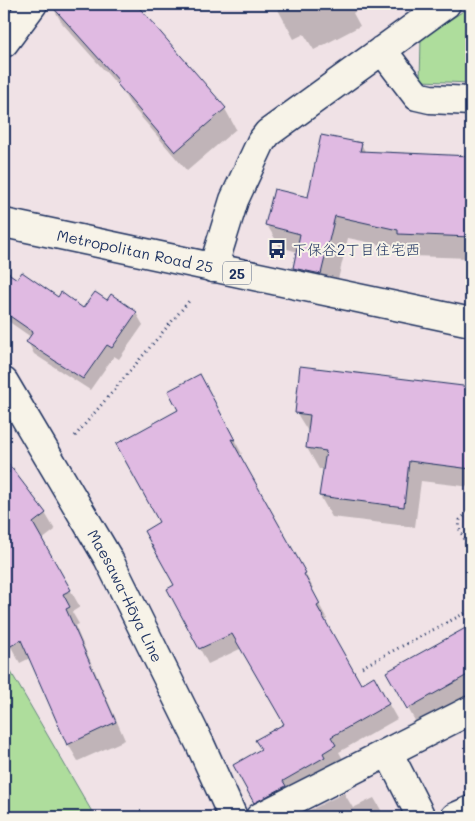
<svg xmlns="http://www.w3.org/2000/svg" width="475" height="821" viewBox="0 0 475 821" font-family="Mali,'Klee One',sans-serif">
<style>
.green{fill:#aedd9c;stroke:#64867d}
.shadow{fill:#0003}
.building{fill:#e0bae2;stroke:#1b2f5e}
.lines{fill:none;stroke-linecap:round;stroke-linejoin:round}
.minor-casing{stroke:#1b2f5e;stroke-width:31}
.major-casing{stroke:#1b2f5e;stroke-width:31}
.path{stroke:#1b2f5e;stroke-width:3;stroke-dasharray:1 4;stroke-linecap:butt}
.minor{stroke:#f7f3e8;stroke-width:28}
.major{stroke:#f7f3e8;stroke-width:28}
.labels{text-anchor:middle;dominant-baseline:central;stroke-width:4;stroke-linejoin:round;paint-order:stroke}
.shield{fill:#f7f3e8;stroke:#5d6a87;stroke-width:1}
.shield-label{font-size:14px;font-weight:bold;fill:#1b2f5e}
.poi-label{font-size:15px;fill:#1b2f5e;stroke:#f7f3e8;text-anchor:start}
.street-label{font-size:15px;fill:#1b2f5e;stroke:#f7f3e8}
</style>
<rect width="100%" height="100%" fill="#f0e2e6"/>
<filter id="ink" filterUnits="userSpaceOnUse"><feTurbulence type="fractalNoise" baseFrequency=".02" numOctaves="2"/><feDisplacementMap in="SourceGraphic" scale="10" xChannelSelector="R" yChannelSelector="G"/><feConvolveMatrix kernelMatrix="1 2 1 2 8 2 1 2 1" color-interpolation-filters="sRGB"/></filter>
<g filter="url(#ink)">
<path class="green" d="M471,6V83L420,81L421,39Z
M4,660L95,817H4Z"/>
<path class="shadow" d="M51,4H135L225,109L236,129L187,171L130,104L121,89L62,23Z
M275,4H369L353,13L360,26L314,50L304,34L294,39Z
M361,144L366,153L471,158V258L412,256L410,251L348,238L334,296L307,290L295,268L298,252L280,247L267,225L309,198Z
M111,296L136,313L143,325L119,359L114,356L90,390L34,354L28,342L31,337L8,321L4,313V305L6,302L58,299L84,310L107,302Z
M302,367L471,388V487L421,481L415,527L332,517L320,496L325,469H319L307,448L309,433L296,412Z
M208,390L242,454L238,453L313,588L311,589L327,619L324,621L360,685L374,678L397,719L339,752L344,761L263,816L234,765L263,750L285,725L242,648L208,664L200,649L176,585L161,522L180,410Z
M20,482L45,513L55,530L42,540L80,607L72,612L79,624L75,626L125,740L78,761L68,744L30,658L20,663L4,634V494Z
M471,626V713L424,737L388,672Z
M471,729V742L466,731Z
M344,793L353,808L374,798L385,817H297Z
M190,812L193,817H177Z"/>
<path class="building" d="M50,4H136L226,108L175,152L117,84L119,81Z
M321,135L362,143L360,151L471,156V237L398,234V230L335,216L321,274L293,268L300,234L265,225L274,189L308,197Z
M4,270L17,279L22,272L58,297L61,292L83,308L95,292L107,300L111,294L137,312L112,348L107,345L83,379L26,342L33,332L4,312Z
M300,366L471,387V469L409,461L404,507L319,496L326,451L306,448L310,415L295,413Z
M200,374L235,440L231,439L306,573L304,574L320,604L317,606L361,684L374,676L389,704L331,737L336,745L323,753L325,757L283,781L286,786L254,803L233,765L261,749L255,740L284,724L232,634L199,649L167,589L174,585L144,531L159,522L116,444L178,410L168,391Z
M4,458L46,513L33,523L71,590L63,594L70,607L66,609L116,722L67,745L21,640L4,650Z
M471,625V673L407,709L386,672Z"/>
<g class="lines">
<g class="minor-casing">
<path id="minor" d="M4,43L33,4
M382,50L417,96L430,99L471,101
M213,268L234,200L261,142L268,133L446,4
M388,752L421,817
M260,817L471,710
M455,817L471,810"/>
</g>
<g class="major-casing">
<g id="major">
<path id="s1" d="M4,223L471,322"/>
<path id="s2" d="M4,382L108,558L200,744L233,817"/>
</g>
</g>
<path class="path" d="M75,436L189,301
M4,474L14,469
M471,509L460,520L459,528L471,555
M362,667L471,610"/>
<use href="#minor" class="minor"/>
<use href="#major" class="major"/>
</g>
</g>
<defs>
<g id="bus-bare" transform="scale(1.5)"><path d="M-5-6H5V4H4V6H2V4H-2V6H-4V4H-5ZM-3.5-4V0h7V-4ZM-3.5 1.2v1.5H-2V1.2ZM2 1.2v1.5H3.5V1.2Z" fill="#1b2f5e" stroke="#f7f3e8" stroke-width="2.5" paint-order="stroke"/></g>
</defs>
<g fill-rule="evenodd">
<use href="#bus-bare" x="277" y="249"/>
</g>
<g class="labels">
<rect class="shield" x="223" y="261.5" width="28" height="23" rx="4"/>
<g class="shield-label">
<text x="237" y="273">25</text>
</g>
<g class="poi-label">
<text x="292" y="249">下保谷2丁目住宅西</text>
</g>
<g class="street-label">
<text stroke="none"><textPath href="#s1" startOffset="134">Metropolitan Road 25</textPath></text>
<text stroke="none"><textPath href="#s2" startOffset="246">Maesawa-Hōya Line</textPath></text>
</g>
</g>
<rect width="475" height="821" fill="none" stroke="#f7f3e8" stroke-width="20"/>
<rect x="10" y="10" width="455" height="801" fill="none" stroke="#1b2f5e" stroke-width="2" filter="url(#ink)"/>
</svg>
